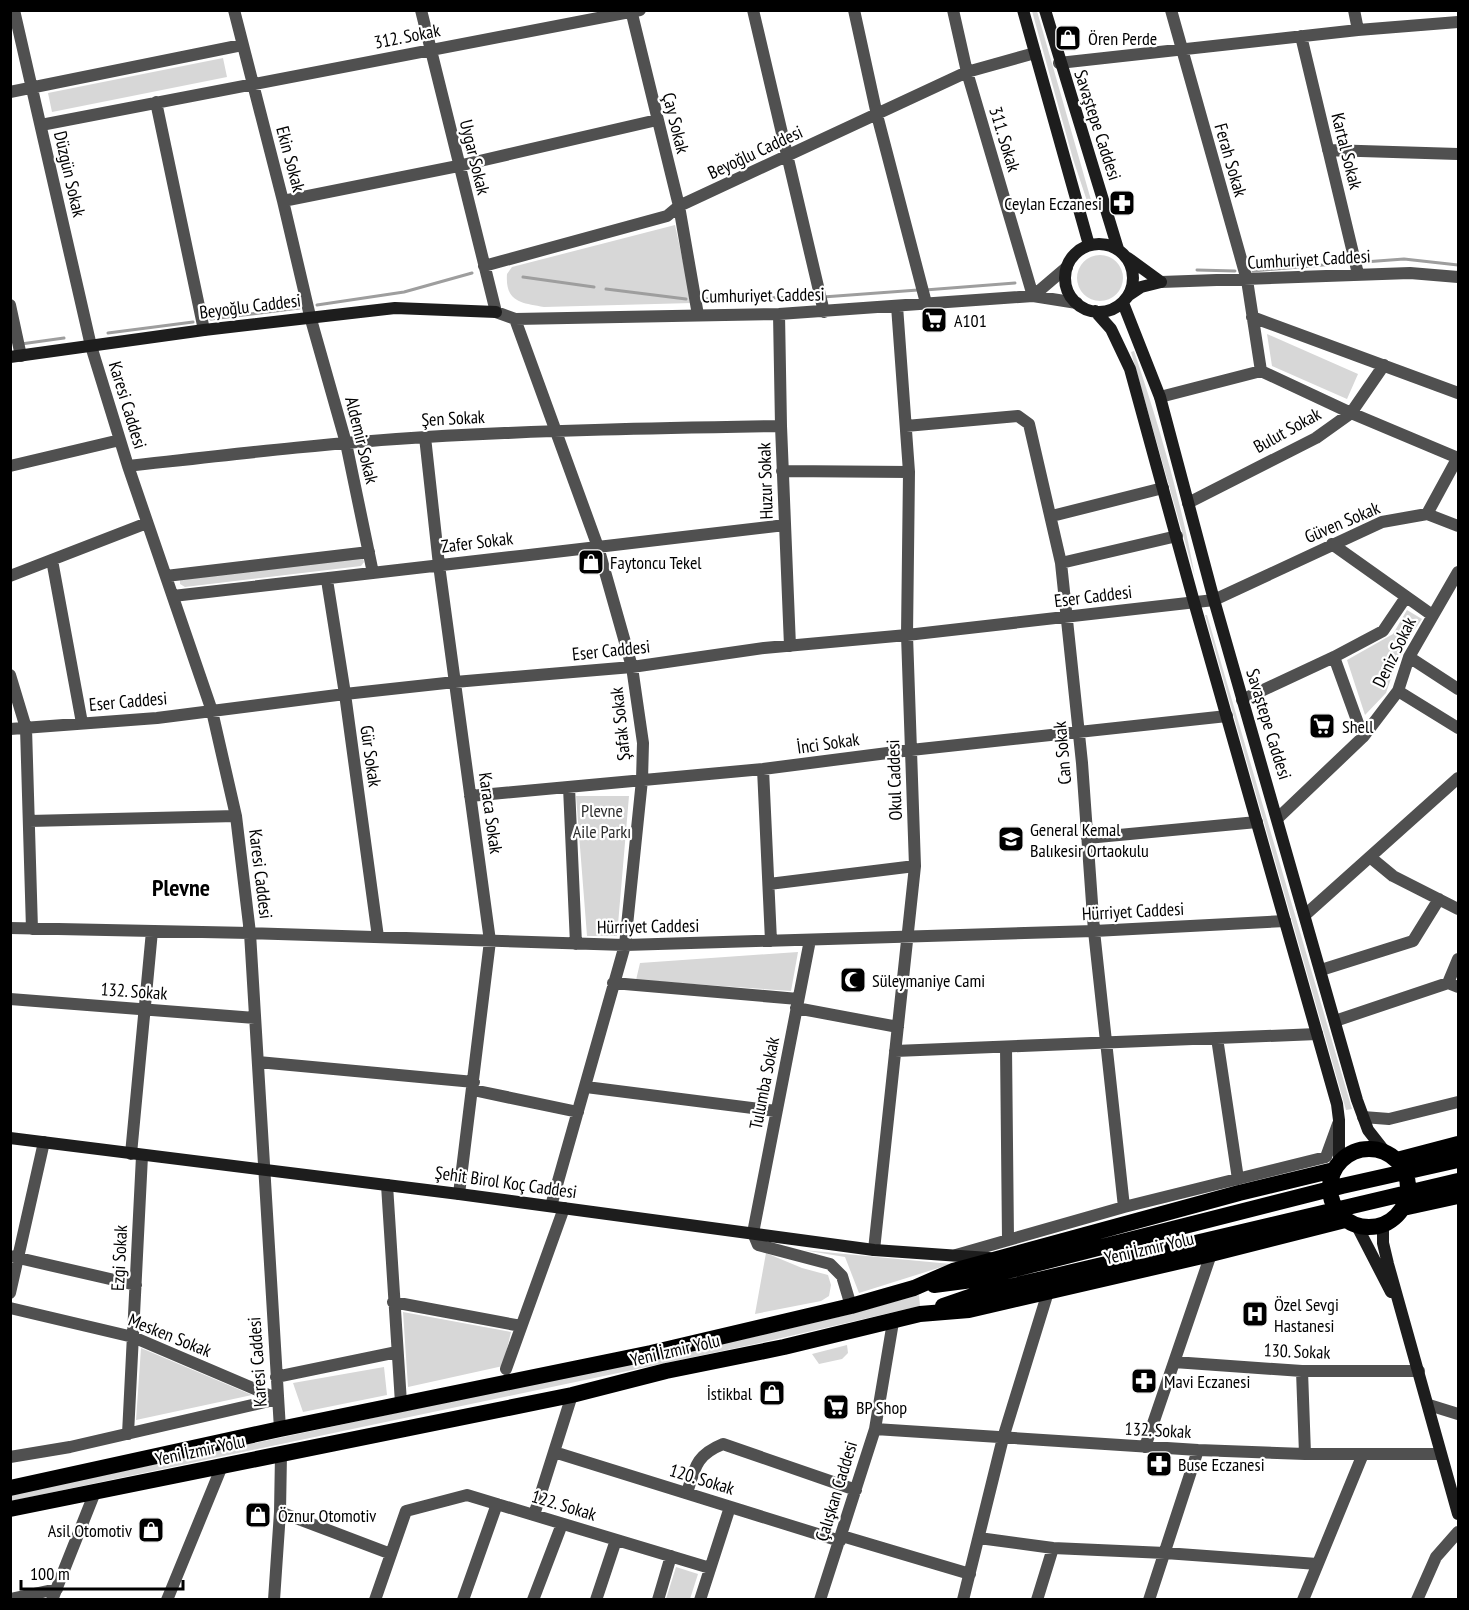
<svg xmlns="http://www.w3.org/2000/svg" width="1469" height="1610" viewBox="0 0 1469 1610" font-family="'PT Sans Narrow',sans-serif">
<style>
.green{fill:#d7d7d7}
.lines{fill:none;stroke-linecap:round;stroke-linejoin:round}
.stream{stroke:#9e9e9e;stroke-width:3}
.minor{stroke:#505050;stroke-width:12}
.secondary{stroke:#1d1d1d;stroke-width:12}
.trunk{stroke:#000;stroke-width:16}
.labels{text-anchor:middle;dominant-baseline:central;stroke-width:4.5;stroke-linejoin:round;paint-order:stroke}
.street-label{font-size:18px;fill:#000;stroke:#fff}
.poi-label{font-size:18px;fill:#000;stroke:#fff;text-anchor:start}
.park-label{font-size:18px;fill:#2e2e2e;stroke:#fff}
.district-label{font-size:24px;font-weight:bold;fill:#000;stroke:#fff}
</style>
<rect width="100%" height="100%" fill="#fff"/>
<path class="green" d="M1032,11H1037L1093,207H1089L1073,159Z
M223,58L227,77L52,112L48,93Z
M675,225L692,303L544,307C521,303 505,302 507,274L512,267Z
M1077 278a23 23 0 1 1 46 0a23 23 0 1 1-46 0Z
M1267,334L1358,374L1347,399L1272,366Z
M1134,351C1159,425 1181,500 1195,577L1131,352Z
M363,558L364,562L361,566L185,587L180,584V580Z
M1407,610L1422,619L1402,647L1386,693L1365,715L1347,660L1393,634Z
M1205,615H1207L1352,1109L1346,1110Z
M576,796H629L617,936H587Z
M798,952L791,991L636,980L640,963Z
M803,1250L951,1264L859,1293L845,1257Z
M766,1253L802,1268L828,1275L831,1285L829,1296L821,1301L755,1314Z
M919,1295L920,1306L760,1343L11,1501L10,1495L758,1336L843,1316Z
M403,1312L511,1332L503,1366L408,1387Z
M847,1345L848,1353L842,1359L819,1364L812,1354Z
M141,1348L252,1395L136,1420Z
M384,1367L387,1395L303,1412L293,1383Z
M676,1567L698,1574L690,1599H666Z"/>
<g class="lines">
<path class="stream" d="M1364,262L1404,259L1458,265
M1197,270L1235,271
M1253,271L1346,263
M523,277L594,287
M606,289L686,299
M925,290L1015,283
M823,297L918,290
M704,299L817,297
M317,305L404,292L472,273
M211,319L299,308
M108,333L193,322
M21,344L64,338"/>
<path class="minor" d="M14,10L91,346L128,466L212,711L236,816L250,933L280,1429
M234,10L283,201L310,316L346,443L373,573
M421,10L496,312L515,319L779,314L1033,296L1077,303
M631,10L679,206L698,315
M753,10L824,312
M854,10L877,115L926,303
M953,10L967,72L1033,296
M1171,10L1247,280L1261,371
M1354,10L1358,30
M1301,36L1358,274
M1059,63L1358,30L1458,22
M10,92L242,45
M156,102L204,330
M41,125L640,10
M1328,150L1458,154
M283,201L458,166L657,120
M484,266L667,216L679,206L967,72L1035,53
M1161,282L1410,273L1458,277
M1033,296L1067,267
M10,305L21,356
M779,314L781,426L790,646
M1252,317L1458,393
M515,319L598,547L632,667L643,743L642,780L625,945L551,1206
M1160,397L1261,371L1351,413L1458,458
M906,426L1018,416L1029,424L1061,563L1082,763L1094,931L1124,1207
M425,437L439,565L490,941L459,1194
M10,466L120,440
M128,466C227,455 327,443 426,437C544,430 662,428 781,426
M782,471L909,472
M1188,503L1316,438L1351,413L1384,365
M1427,514L1458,526
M1052,516L1163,488
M1332,544L1432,615
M52,560L82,723
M1061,563L1177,536
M10,576L147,523
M166,576L369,552
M327,580L345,694L378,937
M173,596C377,574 581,548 785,525
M1334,657L1363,737
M1409,657L1458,689
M10,675L26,728L32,929
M1398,691L1458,728
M1242,700L1334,657L1383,631L1406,597
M10,729L157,718L345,694L455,682L632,667L764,648L907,635L1214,600L1382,522L1427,514L1458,457
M763,769L771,941
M569,787L576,944
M470,796L763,769L911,750L1227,716
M1278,818L1363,737L1398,691L1409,657L1458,572
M29,821L236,816
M1087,838L1257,822
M1370,857L1393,876L1458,909
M769,884L915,866
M1305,915L1458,778
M10,928L250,933L625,945L1094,931L1285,921
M810,940L753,1233L758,1245L830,1264L842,1276L851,1306
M1321,970L1413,941L1439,899
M613,983L798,999
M1448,983L1458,959
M10,999L255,1018
M796,1008L898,1027
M1335,1021L1448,983L1458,987
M1217,1038L1238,1179
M1006,1047L1008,1240
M895,1051L1317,1034
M258,1062L474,1082
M586,1087L776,1111
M473,1090L578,1112
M1363,1117L1389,1119L1458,1102
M131,1154L152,931
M387,1185L401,1403
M874,1250L915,866L907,635L909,472L897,306
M956,1255L1124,1207L1326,1157L1338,1124
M10,1256L136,1285
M10,1293L44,1142
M393,1302L521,1326
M10,1308L133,1337L278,1399
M1174,1362L1302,1371H1419
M506,1369L564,1208
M1302,1371L1305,1454
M276,1377L397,1352
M1429,1405L1458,1414
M875,1429L1198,1450L1305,1454H1440
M128,1434L142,1156
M1145,1447L1211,1254
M554,1452L840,1541
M10,1457L70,1447L278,1399
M687,1493C695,1467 696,1455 723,1444L856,1490
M280,1512L391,1554L406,1511L467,1495L710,1568
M534,1515L572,1395
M842,1536L970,1574
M979,1538L1053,1548L1165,1553L1317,1564
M10,1599L57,1589
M52,1600L95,1492
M167,1600L222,1466
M274,1600L280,1512L281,1454
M375,1600L391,1554
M463,1600L497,1504
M533,1600L562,1524
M596,1600L616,1540
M658,1600L671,1556
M700,1600L730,1507
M820,1600L875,1429L893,1322
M963,1600L1003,1438L1048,1292
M1037,1600L1053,1548
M1149,1600L1198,1450
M1303,1600L1363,1454
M1417,1600L1436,1557L1458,1532"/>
<path class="secondary" d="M1023,10L1089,245
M1045,10L1118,249
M1065 278a34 34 0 1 1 68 0a34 34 0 1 1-68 0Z
M1128,258L1161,282
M1129,295L1141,287L1161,282
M1123,303L1160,397L1214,600L1357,1100L1368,1130L1386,1153
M1095,311L1111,329L1130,369L1194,602L1337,1104L1339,1120V1162
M10,357L204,330L395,308L496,312
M10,1138L459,1194L874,1250L989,1258
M1357,1226L1391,1292
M1383,1226V1243L1388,1264L1458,1514"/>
<path class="trunk" d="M1330 1188a39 39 0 1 1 78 0a39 39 0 1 1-78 0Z
M1397,1160L1458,1144
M1403,1208L1458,1196
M934,1285L972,1280L1342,1186L1458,1160
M943,1306L975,1295L1458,1181
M10,1488L280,1429L651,1353L851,1306L914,1288L953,1271L1239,1193L1334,1170
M10,1509L572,1395L666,1371L784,1347L920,1314L969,1310L1211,1254L1345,1220"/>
</g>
<defs>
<g id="shop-square" transform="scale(1.35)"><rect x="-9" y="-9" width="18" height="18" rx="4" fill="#000" stroke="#fff"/><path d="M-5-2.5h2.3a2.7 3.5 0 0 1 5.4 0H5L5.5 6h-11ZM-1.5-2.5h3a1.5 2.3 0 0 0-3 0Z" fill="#fff"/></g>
<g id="pharmacy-square" transform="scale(1.35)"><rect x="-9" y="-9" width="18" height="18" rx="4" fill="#000" stroke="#fff"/><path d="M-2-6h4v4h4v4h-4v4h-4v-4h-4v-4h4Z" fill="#fff"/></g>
<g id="supermarket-square" transform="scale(1.35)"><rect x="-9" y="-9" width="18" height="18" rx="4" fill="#000" stroke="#fff"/><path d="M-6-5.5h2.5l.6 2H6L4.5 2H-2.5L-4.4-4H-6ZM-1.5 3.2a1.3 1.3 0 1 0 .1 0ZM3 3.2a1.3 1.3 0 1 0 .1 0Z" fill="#fff"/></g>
<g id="school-square" transform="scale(1.35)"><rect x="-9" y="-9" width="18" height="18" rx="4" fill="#000" stroke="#fff"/><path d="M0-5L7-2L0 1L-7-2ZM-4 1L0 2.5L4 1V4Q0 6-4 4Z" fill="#fff"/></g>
<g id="mosque-square" transform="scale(1.35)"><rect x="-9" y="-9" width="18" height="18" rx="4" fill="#000" stroke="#fff"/><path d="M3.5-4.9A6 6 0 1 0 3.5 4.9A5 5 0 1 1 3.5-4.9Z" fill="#fff"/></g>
<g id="hospital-square" transform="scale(1.35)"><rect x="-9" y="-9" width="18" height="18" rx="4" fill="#000" stroke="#fff"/><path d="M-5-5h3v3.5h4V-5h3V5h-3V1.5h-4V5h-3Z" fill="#fff"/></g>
</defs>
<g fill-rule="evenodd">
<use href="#shop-square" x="1068" y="38"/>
<use href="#pharmacy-square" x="1122" y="203"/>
<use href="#supermarket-square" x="934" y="320"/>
<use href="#shop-square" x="591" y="562"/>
<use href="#supermarket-square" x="1322" y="726"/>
<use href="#school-square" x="1011" y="839"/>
<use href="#mosque-square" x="853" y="980"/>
<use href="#hospital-square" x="1255" y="1314"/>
<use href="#pharmacy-square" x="1144" y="1381"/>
<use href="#shop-square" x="772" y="1393"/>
<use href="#supermarket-square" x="836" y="1407"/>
<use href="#pharmacy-square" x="1159" y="1464"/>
<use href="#shop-square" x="258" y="1515"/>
<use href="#shop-square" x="151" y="1530"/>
</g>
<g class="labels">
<g class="street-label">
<text transform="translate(407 36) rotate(-11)">312. Sokak</text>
<text transform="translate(676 123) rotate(76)">Çay Sokak</text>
<text transform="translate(1098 125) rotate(72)">Savaştepe Caddesi</text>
<text transform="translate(1005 139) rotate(73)">311. Sokak</text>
<text transform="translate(1347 151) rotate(76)">Kartal Sokak</text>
<text transform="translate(755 152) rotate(-25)">Beyoğlu Caddesi</text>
<text transform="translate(475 157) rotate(76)">Uygar Sokak</text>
<text transform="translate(291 159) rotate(75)">Ekin Sokak</text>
<text transform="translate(1231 160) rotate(74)">Ferah Sokak</text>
<text transform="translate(70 174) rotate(77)">Düzgün Sokak</text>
<text transform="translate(1309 259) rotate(-3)">Cumhuriyet Caddesi</text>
<text transform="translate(763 295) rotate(-1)">Cumhuriyet Caddesi</text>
<text transform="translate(250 306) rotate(-7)">Beyoğlu Caddesi</text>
<text transform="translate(128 405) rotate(73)">Karesi Caddesi</text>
<text transform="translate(453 418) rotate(-3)">Şen Sokak</text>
<text transform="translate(1287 430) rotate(-29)">Bulut Sokak</text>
<text transform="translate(362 440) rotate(76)">Aldemir Sokak</text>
<text transform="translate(765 481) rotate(-92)">Huzur Sokak</text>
<text transform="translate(1342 522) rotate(-23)">Güven Sokak</text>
<text transform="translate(477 542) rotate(-7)">Zafer Sokak</text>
<text transform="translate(1093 596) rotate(-7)">Eser Caddesi</text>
<text transform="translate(611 650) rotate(-6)">Eser Caddesi</text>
<text transform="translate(1394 652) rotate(-64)">Deniz Sokak</text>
<text transform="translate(128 701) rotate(-5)">Eser Caddesi</text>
<text transform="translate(620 724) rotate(-96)">Şafak Sokak</text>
<text transform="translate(1269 724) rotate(73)">Savaştepe Caddesi</text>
<text transform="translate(828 743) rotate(-8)">İnci Sokak</text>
<text transform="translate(1062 753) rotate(-95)">Can Sokak</text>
<text transform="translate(371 756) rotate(82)">Gür Sokak</text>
<text transform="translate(894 780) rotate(-92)">Okul Caddesi</text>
<text transform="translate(491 813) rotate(82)">Karaca Sokak</text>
<text transform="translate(261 874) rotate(83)">Karesi Caddesi</text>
<text transform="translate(1133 911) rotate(-3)">Hürriyet Caddesi</text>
<text transform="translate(648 926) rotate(-1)">Hürriyet Caddesi</text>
<text transform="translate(134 991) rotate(4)">132. Sokak</text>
<text transform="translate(764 1083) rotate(-79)">Tulumba Sokak</text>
<text transform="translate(506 1182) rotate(8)">Şehit Birol Koç Caddesi</text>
<text transform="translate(1149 1248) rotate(-13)">Yeni İzmir Yolu</text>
<text transform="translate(119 1258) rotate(-87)">Ezgi Sokak</text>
<text transform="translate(170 1335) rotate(22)">Mesken Sokak</text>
<text transform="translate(675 1350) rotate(-13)">Yeni İzmir Yolu</text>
<text transform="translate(1297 1351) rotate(2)">130. Sokak</text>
<text transform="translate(257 1362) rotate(-94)">Karesi Caddesi</text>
<text transform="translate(1158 1430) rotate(3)">132. Sokak</text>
<text transform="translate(200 1450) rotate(-12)">Yeni İzmir Yolu</text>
<text transform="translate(702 1479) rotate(17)">120. Sokak</text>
<text transform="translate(836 1491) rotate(-73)">Çalışkan Caddesi</text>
<text transform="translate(564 1505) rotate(17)">122. Sokak</text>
</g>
<g class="poi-label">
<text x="1088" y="38">Ören Perde</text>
<text x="1102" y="203" text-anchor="end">Ceylan Eczanesi</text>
<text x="954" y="320">A101</text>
<text x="610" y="562">Faytoncu Tekel</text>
<text x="1342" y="726">Shell</text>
<text x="1030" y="829">General Kemal<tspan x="1030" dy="21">Balıkesir Ortaokulu</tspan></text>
<text x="872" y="980">Süleymaniye Cami</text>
<text x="1274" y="1304">Özel Sevgi<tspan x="1274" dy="21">Hastanesi</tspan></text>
<text x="1164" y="1381">Mavi Eczanesi</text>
<text x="752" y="1393" text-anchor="end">İstikbal</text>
<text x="856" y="1407">BP Shop</text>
<text x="1178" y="1464">Buse Eczanesi</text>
<text x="278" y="1515">Öznur Otomotiv</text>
<text x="132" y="1530" text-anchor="end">Asil Otomotiv</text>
</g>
<g class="park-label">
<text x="602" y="810">Plevne<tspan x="602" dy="21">Aile Parkı</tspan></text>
</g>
<g class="district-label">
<text x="181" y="887">Plevne</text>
</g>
</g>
<rect width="1469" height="1610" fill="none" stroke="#000000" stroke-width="24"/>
<path d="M21 1580v9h162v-9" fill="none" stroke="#000000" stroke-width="3"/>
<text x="30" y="1580" font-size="18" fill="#000000" stroke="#ffffff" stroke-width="4.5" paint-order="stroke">100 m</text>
</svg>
